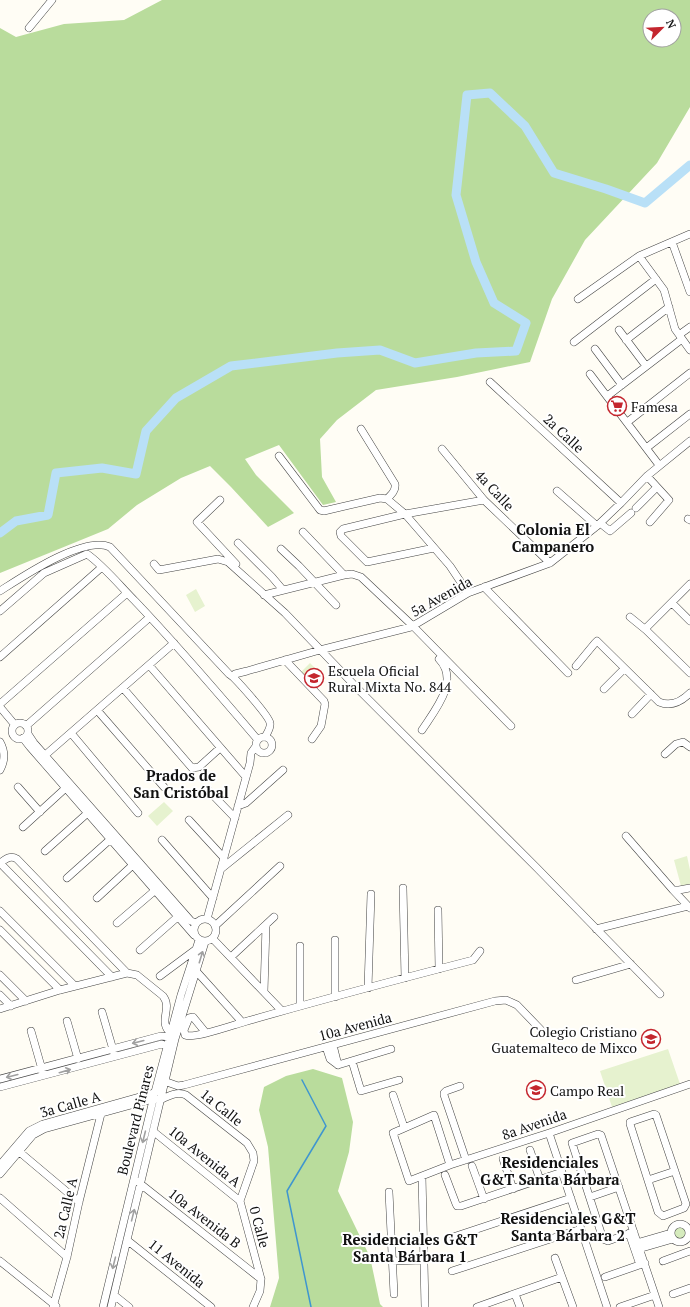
<svg xmlns="http://www.w3.org/2000/svg" width="690" height="1307" viewBox="0 0 690 1307" font-family="'PT Serif',serif">
<style>
.green{fill:#d5ebbd}
.forest{fill:#b9dc9c;fill-rule:evenodd}
.pitch{fill:#e6f2cf}
.lines{fill:none;stroke-linecap:round;stroke-linejoin:round}
.stream{stroke:#3f96cf;stroke-width:1.5}
.river{stroke:#b9e0f7;stroke-width:9}
.minor-casing{stroke:#444;stroke-width:8}
.minor{stroke:#fff;stroke-width:7}
.oneway{stroke:#a0a0a0}
.labels{text-anchor:middle;dominant-baseline:central;stroke-width:4;stroke-linejoin:round;paint-order:stroke}
.poi-label{font-size:14px;fill:#111;stroke:#fff;text-anchor:start}
.street-label{font-size:14px;fill:#111;stroke:#fff}
.neighbourhood-label{font-size:15px;font-weight:bold;fill:#111;stroke:#fff}
</style>
<rect width="100%" height="100%" fill="#fffdf5"/>
<path class="green" d="M674 1233a6 6 0 1 1 12 0a6 6 0 1 1-12 0Z"/>
<path class="forest" d="M162,0H690V107L657,163L585,240L552,299L530,362L457,377L376,390L337,420L320,439L322,477L336,502L323,505L279,445L245,459L256,475L294,513L268,527L231,487L210,466L181,478L137,505L108,529L0,573V28L16,37L64,24L124,20ZM650,16H674V40H650Z
M313,1069L342,1078L353,1122L349,1152L338,1191L370,1257L380,1304L383,1307H270L279,1278L268,1147L259,1110L264,1087L286,1076Z"/>
<path class="pitch" d="M196,589L205,606L195,612L186,595Z
M310,663L323,676L313,686L300,673Z
M164,802L173,811L157,826L148,816Z
M687,856L690,870V884L681,886L674,860Z
M668,1049L680,1084L612,1107L600,1071Z"/>
<g class="lines">
<path class="stream" d="M302,1080L326,1126L287,1191L311,1307"/>
<path class="river" d="M0,533L16,521L48,515L56,473L102,468L136,474L146,431L176,398L231,366L337,353L380,350L415,363L476,353L516,351L526,323L494,303L476,262L456,195L467,95L490,93L525,126L554,173L606,189L645,203L690,165"/>
<g class="minor-casing">
<path id="minor" d="M29,28L52,0
M672,242L690,292
M639,256L664,290L675,329L690,350
M578,299L639,256L690,234
M619,330L646,366
M683,332L690,327
M626,340L669,307
M574,342L656,279
M595,349L622,385
M590,374L659,465
M490,382L621,503
M610,394L682,339
M630,420L690,373
M361,429L395,484C396,490 392,494 387,499
M649,446L690,414
M442,449L484,500L550,563
M279,456L320,510L324,511L328,510L380,498L387,499L405,514L450,566L468,593
M647,476L669,500L650,522
M557,491L597,526
M220,500L197,522L236,564
M636,508L657,487
M688,519L690,520
M600,523L610,531L631,513
M303,532L344,575
M238,543L272,577L283,590
M434,548L367,562L341,536L340,532L343,529L405,514L484,500
M281,549L299,566L336,605
M154,564L159,570L218,559L228,562L285,613L359,690L537,868L660,994
M690,584L646,628V630L690,673
M484,587L568,673
M0,591C22,577 84,535 110,547L229,674L233,677C240,684 269,716 270,723C271,728 267,733 265,737
M264,595L344,575L352,574L361,577L413,626L511,726
M672,603L690,621
M0,611L44,573L87,554C103,565 121,587 135,601C178,646 218,693 258,740
M630,617L646,630
M0,657L102,567
M285,660L324,701L325,704L321,726L312,739
M149,665L246,777
M576,666L595,643L597,641L659,702C671,707 681,702 690,693
M233,677L235,674L247,671L320,650L411,627L468,593L550,563L597,526L621,503L647,476L690,441
M123,688L192,768L199,767L220,748
M604,689L624,669
M0,704L127,593
M0,707L15,725
M97,710L164,787
M632,714L651,694
M12 731a8 8 0 1 1 16 0a8 8 0 1 1-16 0Z
M26,726L150,617
M422,730C435,710 460,681 439,659
M71,733L138,813
M28,734L34,743L191,921L196,923
M256 745a8 8 0 1 1 16 0a8 8 0 1 1-16 0Z
M23,738L30,747L194,935
M0,742C5,751 5,761 0,770
M665,754L676,744L683,742L690,747
M43,757L174,643
M18,787L40,812
M208,790L235,818
M238,806L246,803L283,770
M189,820L224,858
M23,827L69,785
M626,836L673,890H679L690,888
M162,840L213,898
M45,851L91,810
M0,863C6,859 10,855 17,859L127,973
M0,863L112,977
M221,869L288,815
M67,878L114,836
M403,888L405,978
M673,890L690,908
M97,898L136,862
M438,910L439,969
M0,911L75,986
M194 930a11 11 0 1 1 22 0a11 11 0 1 1-22 0Z
M207,919L250,763L251,753L256,746
M117,923L159,887
M215,926L280,866
M596,929L688,906
M0,930L60,990
M213,939L282,1011
M335,940V997
M300,946V1006
M140,950L182,913
M231,957L274,917
M194,970L197,972L242,1022
M0,975L26,1001
M160,976L195,950
M576,980L631,964
M368,988L371,894
M264,992L266,925
M0,995L11,1006
M0,1009L60,990L127,973L137,975L163,996C173,1009 157,1022 171,1033H175
M102,1012L114,1053
M67,1021L78,1059
M31,1031L43,1073
M206,1033L193,1017L189,1018L184,1030L185,1035C194,1039 233,1025 244,1022C320,1000 396,980 473,960L480,951
M333,1045L338,1065
M326,1047L330,1059L338,1065
M352,1061L361,1091L399,1080
M338,1065L391,1049
M0,1079L161,1036L170,1037L173,1038
M164,1081L178,1086L184,1085L495,1001L506,1000L517,1005L543,1032
M460,1086L446,1091L444,1093V1095L466,1160
M0,1087L162,1044L171,1049
M393,1095L404,1127
M160,1100C168,1096 177,1091 186,1095L247,1143L253,1153L254,1161L240,1201L261,1279L260,1291L253,1307
M654,1114L656,1115L686,1204L684,1208L663,1216L658,1212L630,1124V1122Z
M154,1132L240,1201
M549,1133L607,1307
M16,1149L79,1202
M530,1150L540,1180
M503,1159L513,1189
M0,1165L29,1131L43,1124L157,1092
M450,1165L434,1115L393,1133L409,1181L450,1165L549,1133L690,1084
M472,1166L484,1199
M0,1174L33,1135L44,1129L153,1099H156
M445,1175L456,1204L457,1206H461L562,1172
M422,1176L425,1307
M648,1180L675,1171
M138,1182L261,1279
M389,1192L394,1294
M590,1197L619,1187
M0,1198L67,1257
M671 1233a9 9 0 1 1 18 0a9 9 0 1 1-18 0Z
M634,1232L608,1241L603,1239L572,1143L598,1134L601,1135C620,1193 640,1250 659,1307
M629,1233L640,1265
M453,1237L571,1198
M127,1240L211,1307
M633,1244L671,1233
M635,1250L673,1239
M555,1258L573,1307
M0,1261L56,1306
M392,1261L423,1260
M663,1261L690,1251
M452,1271L581,1229
M605,1277L645,1263
M515,1294L520,1307
M673,1294L690,1288
M114,1295L129,1307
M53,1307L67,1257L79,1202L101,1114
M103,1307L155,1092L181,995L199,940
M111,1307L175,1039L205,942
M477,1307L562,1277
M620,1307L655,1295"/>
</g>
<use href="#minor" class="minor"/>
</g>
<defs><path id="oneway-shaft" d="M-6 0H5M1.5-3L5.5 0L1.5 3" fill="none" stroke-width="1.6" stroke-linecap="round" stroke-linejoin="round"/></defs>
<g class="oneway">
<use href="#oneway-shaft" transform="translate(201 957) rotate(-73)"/>
<use href="#oneway-shaft" transform="translate(138 1042) rotate(166)"/>
<use href="#oneway-shaft" transform="translate(65 1071) rotate(-16)"/>
<use href="#oneway-shaft" transform="translate(12 1076) rotate(166)"/>
<use href="#oneway-shaft" transform="translate(144 1137) rotate(104)"/>
<use href="#oneway-shaft" transform="translate(133 1215) rotate(-76)"/>
<use href="#oneway-shaft" transform="translate(114 1263) rotate(104)"/>
</g>
<defs>
<g id="supermarket-ring" transform="scale(1)"><circle r="9.5" fill="#fff" stroke="#c4262e" stroke-width="1.5"/><path d="M-6-5.5h2.5l.6 2H6L4.5 2H-2.5L-4.4-4H-6ZM-1.5 3.2a1.3 1.3 0 1 0 .1 0ZM3 3.2a1.3 1.3 0 1 0 .1 0Z" fill="#c4262e"/></g>
<g id="school-ring" transform="scale(1)"><circle r="9.5" fill="#fff" stroke="#c4262e" stroke-width="1.5"/><path d="M0-5L7-2L0 1L-7-2ZM-4 1L0 2.5L4 1V4Q0 6-4 4Z" fill="#c4262e"/></g>
</defs>
<g fill-rule="evenodd">
<use href="#supermarket-ring" x="617" y="406"/>
<use href="#school-ring" x="314" y="678"/>
<use href="#school-ring" x="651" y="1039"/>
<use href="#school-ring" x="536" y="1090"/>
</g>
<g class="labels">
<g class="poi-label">
<text x="631" y="406">Famesa</text>
<text x="328" y="670">Escuela Oficial<tspan x="328" dy="16">Rural Mixta No. 844</tspan></text>
<text x="637" y="1031" text-anchor="end">Colegio Cristiano<tspan x="637" dy="16">Guatemalteco de Mixco</tspan></text>
<text x="550" y="1090">Campo Real</text>
</g>
<g class="street-label">
<text transform="translate(564 433) rotate(43)">2a Calle</text>
<text transform="translate(495 490) rotate(47)">4a Calle</text>
<text transform="translate(441 596) rotate(-29)">5a Avenida</text>
<text transform="translate(355 1026) rotate(-15)">10a Avenida</text>
<text transform="translate(70 1104) rotate(-16)">3a Calle A</text>
<text transform="translate(222 1107) rotate(39)">1a Calle</text>
<text transform="translate(135 1120) rotate(-76)">Boulevard Pinares</text>
<text transform="translate(534 1124) rotate(-19)">8a Avenida</text>
<text transform="translate(205 1156) rotate(39)">10a Avenida A</text>
<text transform="translate(65 1208) rotate(-77)">2a Calle A</text>
<text transform="translate(205 1218) rotate(38)">10a Avenida B</text>
<text transform="translate(260 1227) rotate(75)">0 Calle</text>
<text transform="translate(177 1263) rotate(39)">11 Avenida</text>
</g>
<g class="neighbourhood-label">
<text x="553" y="529">Colonia El<tspan x="553" dy="17">Campanero</tspan></text>
<text x="181" y="775">Prados de<tspan x="181" dy="17">San Cristóbal</tspan></text>
<text x="550" y="1162">Residenciales<tspan x="550" dy="17">G&amp;T Santa Bárbara</tspan></text>
<text x="568" y="1218">Residenciales G&amp;T<tspan x="568" dy="17">Santa Bárbara 2</tspan></text>
<text x="410" y="1239">Residenciales G&amp;T<tspan x="410" dy="17">Santa Bárbara 1</tspan></text>
</g>
</g>
<g transform="translate(662 28) rotate(66)"><circle r="19" fill="#ffffff" stroke="#a0a0a0"/>
<path d="M0-3L7 15L0 10L-7 15Z" fill="#c4262e"/>
<text y="-6" font-size="11" font-weight="bold" text-anchor="middle" fill="#111111">N</text>
</g>
</svg>
